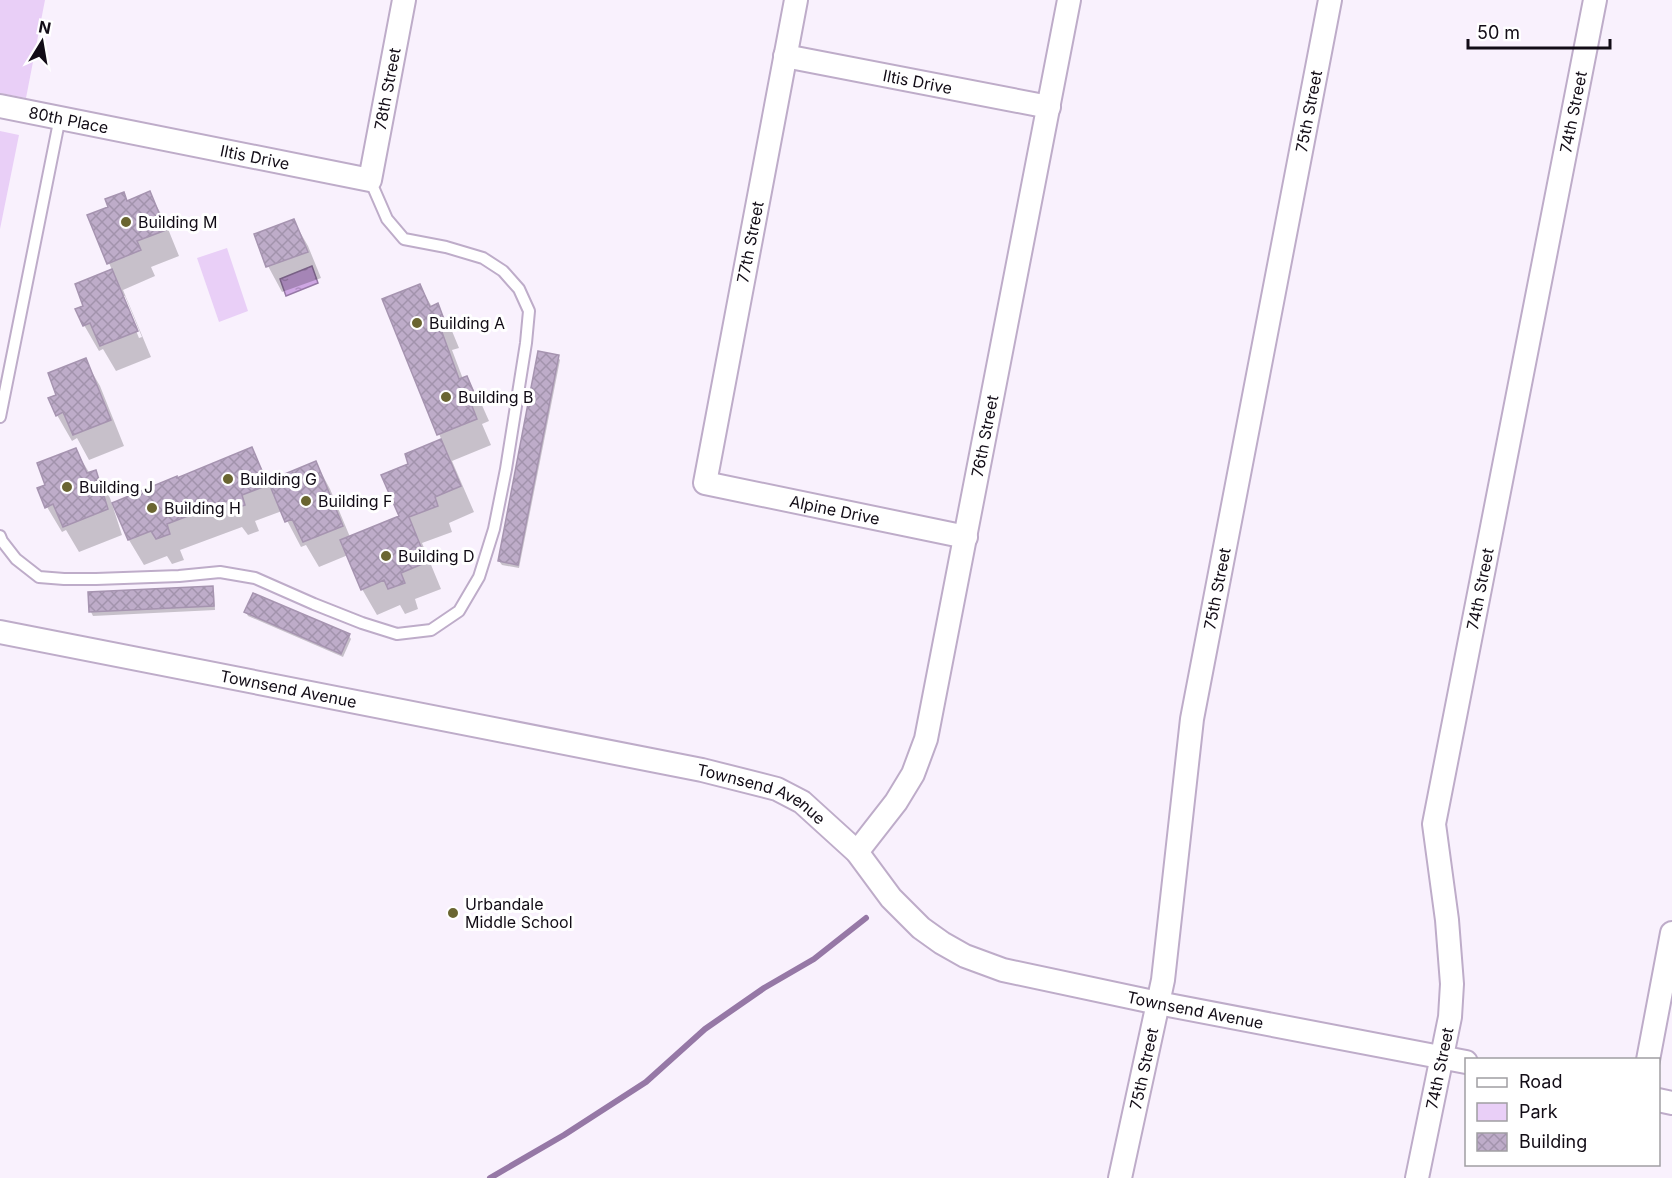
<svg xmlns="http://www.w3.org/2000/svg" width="1672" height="1178" viewBox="0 0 1672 1178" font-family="Inter,sans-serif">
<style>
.green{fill:#e9cff7}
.water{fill:url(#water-ripples);stroke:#9678a6;stroke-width:1.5}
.shadow{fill:#0003;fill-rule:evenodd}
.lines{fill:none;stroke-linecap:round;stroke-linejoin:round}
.stream{stroke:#9678a6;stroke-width:6}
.building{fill:url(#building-cross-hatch);stroke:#a694b0;stroke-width:1.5}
.lane-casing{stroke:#beacc9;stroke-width:14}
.street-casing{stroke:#beacc9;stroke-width:26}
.lane{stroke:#fff;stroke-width:10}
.street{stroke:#fff;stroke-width:22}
.poi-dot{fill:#6a6531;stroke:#fff;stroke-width:2}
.labels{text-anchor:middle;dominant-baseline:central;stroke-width:6;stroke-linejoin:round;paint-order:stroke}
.street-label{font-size:16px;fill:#120c16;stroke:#fff}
.poi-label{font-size:16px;fill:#120c16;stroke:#fff;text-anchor:start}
</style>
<defs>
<pattern id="water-ripples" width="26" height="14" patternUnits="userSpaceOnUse" patternTransform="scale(1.5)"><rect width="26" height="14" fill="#cfa7e4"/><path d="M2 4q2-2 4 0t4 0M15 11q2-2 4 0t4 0" fill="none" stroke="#b18fc3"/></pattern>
<pattern id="building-cross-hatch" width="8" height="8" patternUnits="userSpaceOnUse" patternTransform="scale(1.5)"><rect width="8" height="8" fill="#beacc9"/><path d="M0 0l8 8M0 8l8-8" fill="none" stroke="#a293ac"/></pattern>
</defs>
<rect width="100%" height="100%" fill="#f9f1fd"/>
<path class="green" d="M0,0H45L26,98L0,93Z
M0,131L19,135L0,229Z
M227,248L248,311L219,322L197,258Z"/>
<path class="water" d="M312,266L318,283L286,296L280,279Z"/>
<path class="shadow" d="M149,193L164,219L179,256L151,267L155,276L123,290L151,357L116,371L103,349L99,351L84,325L85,306L112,270L89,216L110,208L123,194L128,202ZM122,296H125L142,337L139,338Z
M293,220L308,246L321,278L282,292L268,266Z
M420,286L432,307L437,305L452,331L459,348L452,350L463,379L467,378L481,403L489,421L482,424L491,445L452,461L474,512L449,523L452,532L422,543L441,589L415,599L418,609L405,614L400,605L377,615L362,589L348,555L319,567L306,545L301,547L282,511L255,521L259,531L248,535L242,527L180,550L184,560L172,564L167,556L144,565L129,540L115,504H112L122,535L79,552L66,530L62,532L47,507V486L75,449L90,474L95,472L110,498L112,504L176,478L177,480L251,449L269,482L316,463L330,489L350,537L401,517L410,465L442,441L384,300Z
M558,357L560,360L519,568L502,565L499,561Z
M85,360L100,386L124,446L89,460L77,438L72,441L57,415L58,396Z
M212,588L214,591L215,610L93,616L91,612L90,594Z
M246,612L349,636L351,639L343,657L248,616Z"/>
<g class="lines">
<path class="stream" d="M490,1178L564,1135L646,1082L705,1029L764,988L814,959L866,918"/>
</g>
<path class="building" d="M150,191L166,230L137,241L141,250L107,264L87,215L108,207L105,199L124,192L127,201Z
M294,219L308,252L266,267L254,234Z
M112,269L138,331L100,346L90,323L83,326L75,309L83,306L75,284Z
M420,284L430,307L438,303L445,322L439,324L459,379L467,376L475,395L469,398L477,419L437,435L382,299Z
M538,351L559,355L518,565L498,561Z
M86,358L111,420L73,435L63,412L56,416L48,398L56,395L48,373Z
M441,439L461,486L435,497L438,506L409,517L427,562L401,573L405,583L388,589L384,580L361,590L340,540L399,516L381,475L408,464L405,454Z
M252,447L268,485L242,495L245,505L231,510L227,501L167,524L170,534L156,539L151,531L128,540L112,503L177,476V478Z
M76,448L87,473L96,470L108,509L63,527L53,504L45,508L37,488L45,485L37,463Z
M316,461L343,526L303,542L292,519L285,522L268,481Z
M213,586L214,606L89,612L88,592Z
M253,593L350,634L341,654L244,612Z"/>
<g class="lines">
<g class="lane-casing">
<path id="lane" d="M0,417L60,117
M0,536L2,541L16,559L39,577L64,579H96L179,576L220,572L255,578L314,604L362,623L397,634L431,630L459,611L479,577L494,529L506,469L526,343L529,311L519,289L503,271L483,258L446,247L404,239L387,219L370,180"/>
</g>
<g class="street-casing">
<g id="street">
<path id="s1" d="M796,0L705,483L966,537"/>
<path id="s2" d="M785,56L1049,107"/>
<path id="s3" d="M0,106L370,180L404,0"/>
<path id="s4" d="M0,632L702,770L777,789L802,802L857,852L891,898L921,928L942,943L965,956L1003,970L1158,1003L1466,1062"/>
<path id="s5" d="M857,852L896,802L913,774L926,739L1069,0"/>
<path d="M1648,1060L1672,933"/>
<path d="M1658,1100L1672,1103"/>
<path id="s6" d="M1120,1178L1163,980L1192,719L1330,0"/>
<path id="s7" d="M1417,1178L1450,1017L1452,984L1447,920L1434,824L1595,0"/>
</g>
</g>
<use href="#lane" class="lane"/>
<use href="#street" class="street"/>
</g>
<g class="poi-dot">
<circle cx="126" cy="222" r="6"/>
<circle cx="417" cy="323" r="6"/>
<circle cx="446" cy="397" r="6"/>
<circle cx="228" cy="479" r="6"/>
<circle cx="67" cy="487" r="6"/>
<circle cx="306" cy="501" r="6"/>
<circle cx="152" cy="508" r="6"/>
<circle cx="386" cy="556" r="6"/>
<circle cx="453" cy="913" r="6"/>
</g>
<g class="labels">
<g class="street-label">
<text stroke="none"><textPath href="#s2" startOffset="135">Iltis Drive</textPath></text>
<text stroke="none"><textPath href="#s3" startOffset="470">78th Street</textPath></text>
<text stroke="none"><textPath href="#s6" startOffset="1084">75th Street</textPath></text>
<text stroke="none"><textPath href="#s7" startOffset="1084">74th Street</textPath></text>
<text stroke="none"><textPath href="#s3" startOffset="70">80th Place</textPath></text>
<text stroke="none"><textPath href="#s3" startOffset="260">Iltis Drive</textPath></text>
<text transform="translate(750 242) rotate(-79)">77th Street</text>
<text stroke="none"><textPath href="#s5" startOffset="442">76th Street</textPath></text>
<text stroke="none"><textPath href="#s1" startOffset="624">Alpine Drive</textPath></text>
<text stroke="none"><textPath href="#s6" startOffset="598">75th Street</textPath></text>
<text stroke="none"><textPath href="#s7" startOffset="598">74th Street</textPath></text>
<text stroke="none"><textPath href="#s4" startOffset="294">Townsend Avenue</textPath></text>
<text stroke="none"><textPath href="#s4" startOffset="780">Townsend Avenue</textPath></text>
<text stroke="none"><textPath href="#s4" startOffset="1284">Townsend Avenue</textPath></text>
<text stroke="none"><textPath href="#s7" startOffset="112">74th Street</textPath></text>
<text stroke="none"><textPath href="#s6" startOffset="112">75th Street</textPath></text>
</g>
<g class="poi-label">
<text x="138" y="222">Building M</text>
<text x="429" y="323">Building A</text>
<text x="458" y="397">Building B</text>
<text x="240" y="479">Building G</text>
<text x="79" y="487">Building J</text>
<text x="318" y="501">Building F</text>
<text x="164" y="508">Building H</text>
<text x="398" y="556">Building D</text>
<text x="465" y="904">Urbandale<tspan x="465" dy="18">Middle School</tspan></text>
</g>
</g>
<rect x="1465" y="1058" width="195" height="108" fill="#ffffff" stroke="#a09ea2" stroke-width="1.5"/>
<rect x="1477" y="1078" width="30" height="9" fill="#ffffff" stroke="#a09ea2" stroke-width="1.5"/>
<text x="1519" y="1088" font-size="18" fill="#120c16">Road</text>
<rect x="1477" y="1103" width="30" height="18" fill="#e9cff7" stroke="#a09ea2" stroke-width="1.5"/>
<text x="1519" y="1118" font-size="18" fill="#120c16">Park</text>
<rect x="1477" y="1133" width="30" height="18" fill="url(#building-cross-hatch)" stroke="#a09ea2" stroke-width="1.5"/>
<text x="1519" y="1148" font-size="18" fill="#120c16">Building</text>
<g transform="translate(42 42) rotate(11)" stroke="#ffffff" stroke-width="4.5" paint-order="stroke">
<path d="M0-4.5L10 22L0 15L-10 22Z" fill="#120c16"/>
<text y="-9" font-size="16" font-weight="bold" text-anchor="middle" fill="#120c16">N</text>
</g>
<path d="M1468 39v9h142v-9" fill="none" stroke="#120c16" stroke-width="3"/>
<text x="1477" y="39" font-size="18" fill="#120c16" stroke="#ffffff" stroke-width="4.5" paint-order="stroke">50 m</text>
</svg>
